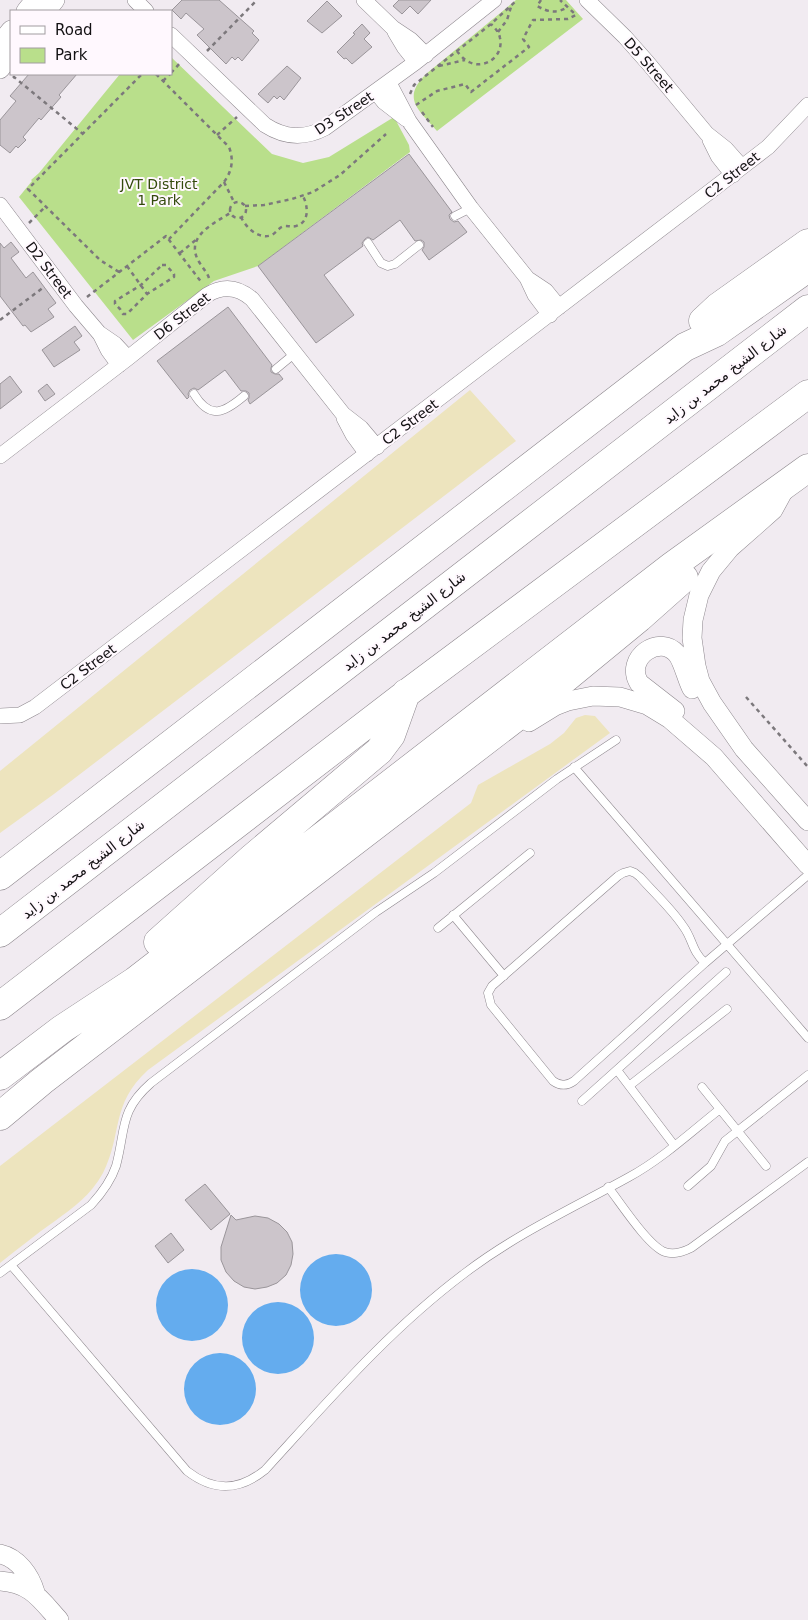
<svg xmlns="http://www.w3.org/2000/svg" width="808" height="1620" viewBox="0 0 808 1620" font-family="'DejaVu Sans',Vazirmatn,sans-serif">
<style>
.green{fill:#b9df8b}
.sand{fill:#ede4be}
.water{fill:#64acee}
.building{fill:#ccc5cb;stroke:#9a959a}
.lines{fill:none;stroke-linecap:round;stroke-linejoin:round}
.service-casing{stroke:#8d878d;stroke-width:9}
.minor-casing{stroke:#8d878d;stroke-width:16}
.tertiary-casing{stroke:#8d878d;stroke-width:20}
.motorway-casing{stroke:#8d878d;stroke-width:29}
.path{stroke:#7c787c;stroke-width:2.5;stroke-dasharray:4 4;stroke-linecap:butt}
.service{stroke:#fff;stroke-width:8}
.minor{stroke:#fff;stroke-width:15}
.tertiary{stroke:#fff;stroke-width:19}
.motorway{stroke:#fff;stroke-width:28}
.labels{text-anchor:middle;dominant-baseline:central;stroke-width:4;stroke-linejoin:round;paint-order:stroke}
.street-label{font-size:14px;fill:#131113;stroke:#fff8fe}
.park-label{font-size:14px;fill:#334a0c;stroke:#fff8fe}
</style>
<rect width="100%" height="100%" fill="#f1ebf1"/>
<path class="green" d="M516,0H566L583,19L437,131C419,110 401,99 426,74Z
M171,57L272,154L303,163L329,157L394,117L409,145L410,152L258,266L214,281L133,340L19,197L32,181L31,180L39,173L120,74H171Z"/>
<path class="sand" d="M470,390L516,441L54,794L0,833V771Z
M585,715L595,716L610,733L148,1070C110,1105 123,1133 103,1173C91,1195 74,1207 55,1221C36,1234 18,1249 0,1263V1166L471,803L478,785L550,744L564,733L576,718Z"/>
<path class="water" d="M300 1290a36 36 0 1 1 72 0a36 36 0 1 1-72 0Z
M156 1305a36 36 0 1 1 72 0a36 36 0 1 1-72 0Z
M242 1338a36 36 0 1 1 72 0a36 36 0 1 1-72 0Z
M184 1389a36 36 0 1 1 72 0a36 36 0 1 1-72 0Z"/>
<path class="building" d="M182,0H219L254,31L252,33L259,40L242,61L238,57L235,60L232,57L226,64L197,35L204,29L186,13L181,19L172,10Z
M399,0H431L418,14L410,6L402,14L393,6Z
M327,1L342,16L322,33L307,21Z
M362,24L370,33L364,39L372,47L352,64L346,58L344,59L337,52L355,34L353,33Z
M287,66L301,78L284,100L280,96L277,99L274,96L268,103L258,94Z
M29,74H77L59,95L61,97L47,113L41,120L39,118L23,137L26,140L18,148L16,146L10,153L0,145V120L16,101L10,96Z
M409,154L452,212L449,215L450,219L454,222L458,221L467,232L429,260L422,250L424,247V242L421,240L415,241L400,220L373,240L368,237L365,239L362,243L363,246L324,275L354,315L316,343L258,266Z
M11,242L19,252L11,258L26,278L33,272L56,303L48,309L54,317L31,332L25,325L23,326L0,296V243L4,248Z
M228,307L272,365L271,368V372L275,374H279L283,379L250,404L248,400L249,398V393L246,391H241L225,370L198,390L194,388L190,390L188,394L189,397L187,399L157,361Z
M75,326L82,336L74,342L80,350L54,367L42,350Z
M10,376L22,392L0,409V384Z
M47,384L55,394L45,401L38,391Z
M205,1184L230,1214L211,1230L185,1200Z
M231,1215L236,1220L255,1216L268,1218L279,1224L287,1232L292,1242L293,1254L291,1265L286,1275L277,1283L267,1287L255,1289L244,1287L234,1281L226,1272L221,1260V1247Z
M171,1233L184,1250L168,1263L155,1246Z"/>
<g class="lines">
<g class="service-casing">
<path id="service" d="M455,216L471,208
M368,243L381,263L388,266L395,264L419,245
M276,369L294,354
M194,394C210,420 224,413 244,396
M574,767L808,1038
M630,871L635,873L640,877C654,893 671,908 683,926C693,939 691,950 705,963L574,1081C567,1086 560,1086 553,1081L491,1005L488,993L492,986L618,876L623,873Z
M453,915L504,976
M438,928L530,853
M705,963L808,875
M617,1070L674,1145
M629,1086L727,1009
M702,1087L766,1166
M582,1101L726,972
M688,1186L711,1166L725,1141L808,1075
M608,1187C620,1202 648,1246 665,1252C674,1255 683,1252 691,1248L808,1162
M11,1265L187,1471C214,1492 239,1491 265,1470C329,1400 389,1330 465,1273C516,1234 573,1208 629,1177C662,1159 691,1132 720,1109
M0,1273L91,1205C102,1193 111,1181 116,1166C126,1129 119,1111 151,1083L376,912L434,873L557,779L616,740"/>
</g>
<g class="minor-casing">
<path id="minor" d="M135,0L146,11
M364,0L393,28L411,40L426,55
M587,0L625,37L648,63L707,134L726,149L742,167
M395,32L404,47L416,62
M171,35L265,125C285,138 304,139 325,128L416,62L494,0
M389,83L409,121L471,208L527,278L535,295L550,315
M376,92L384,102L406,119
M710,140L718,156L733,175
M0,205L76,306L99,333L115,344L128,358
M528,279L546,291L559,307
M100,334L108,350L119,365
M344,418L353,435L367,454
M0,456L128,358L207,295C223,285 238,287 252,299L343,414L361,428L377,447
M0,716L20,715L35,707L742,167L768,147L808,105"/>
</g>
<g class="tertiary-casing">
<path id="tertiary" d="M26,11L35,0
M46,11L55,0
M0,44L11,30
M0,69L11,55
M785,488L773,510L730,548L711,571L699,595L693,620L692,638L696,666L700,681L712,703L744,749L808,821
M675,711L639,683C624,658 660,633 677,654C683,661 687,680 692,689
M529,722L555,706L568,701L593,696L620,697L647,705L670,719L714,757L808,865
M0,1554C18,1558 30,1575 35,1592
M0,1581C31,1583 40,1599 59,1620"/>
</g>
<g class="motorway-casing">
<path id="motorway" d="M703,321L718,307L808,243
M0,876L685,347L717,332L808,268
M0,933L808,309
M158,942L252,858L379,751L391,735L406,693
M0,1006L407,693L808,394
M0,1076L62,1029L135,981L672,566L808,468
M0,1116L42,1081L544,696L639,618L684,578"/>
</g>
<path class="path" d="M541,0L537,6C548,12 556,14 568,7
M498,32L507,20L511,7
M207,51L257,0
M457,51C460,55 464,60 469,62C485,70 504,56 500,38C499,32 495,28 491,24
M439,66L465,60
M171,73L180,63
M156,74L229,147C234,160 232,171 224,182L169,239
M13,78L14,77L83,134
M163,81L170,74
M410,94L414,85L491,24L517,0
M416,105L437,91L465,84L471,92L529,47L523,39L533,20L568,19L576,15L560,0
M422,112L433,127
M217,135L237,117
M224,182L234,202
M230 210a8 8 0 1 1 16 0a8 8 0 1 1-16 0Z
M245,206L264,205L292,199L313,192L340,175L386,134
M241,217C246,228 259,240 272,235C277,232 279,227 285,226C289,226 292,227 296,226C310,222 308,206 303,196
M29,223L46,206
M180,253L197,239
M162,265H166L174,274V277L147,294L127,314H123L120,309L115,304V301L141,285Z
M127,266L147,294
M119,272L100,260L28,189L142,74
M209,278C207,272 200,265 197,258C187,235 215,223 230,213
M87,297L166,236L202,283
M0,320L44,287
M746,697L808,767"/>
<use href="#service" class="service"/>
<use href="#minor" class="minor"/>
<use href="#tertiary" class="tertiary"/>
<use href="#motorway" class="motorway"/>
</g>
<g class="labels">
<g class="street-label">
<text transform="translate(649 65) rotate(49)">D5 Street</text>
<text transform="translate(344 113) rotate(-33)">D3 Street</text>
<text transform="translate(732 175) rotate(-38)">C2 Street</text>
<text transform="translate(49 270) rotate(53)">D2 Street</text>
<text transform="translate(182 316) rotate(-38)">D6 Street</text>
<text transform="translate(725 374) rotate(-38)">شارع الشيخ محمد بن زايد</text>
<text transform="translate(410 422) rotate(-37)">C2 Street</text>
<text transform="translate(404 621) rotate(-38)">شارع الشيخ محمد بن زايد</text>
<text transform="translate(88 667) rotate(-37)">C2 Street</text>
<text transform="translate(83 869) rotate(-38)">شارع الشيخ محمد بن زايد</text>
</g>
<g class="park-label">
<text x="159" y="184">JVT District<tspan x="159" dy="16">1 Park</tspan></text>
</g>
</g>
<rect x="10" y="10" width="162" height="65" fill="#fff8fe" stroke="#a19ca0"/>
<rect x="20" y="26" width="25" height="8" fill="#ffffff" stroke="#a19ca0"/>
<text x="55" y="35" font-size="15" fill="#131113">Road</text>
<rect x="20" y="48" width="25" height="15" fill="#b9df8b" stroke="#a19ca0"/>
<text x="55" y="60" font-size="15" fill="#131113">Park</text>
</svg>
